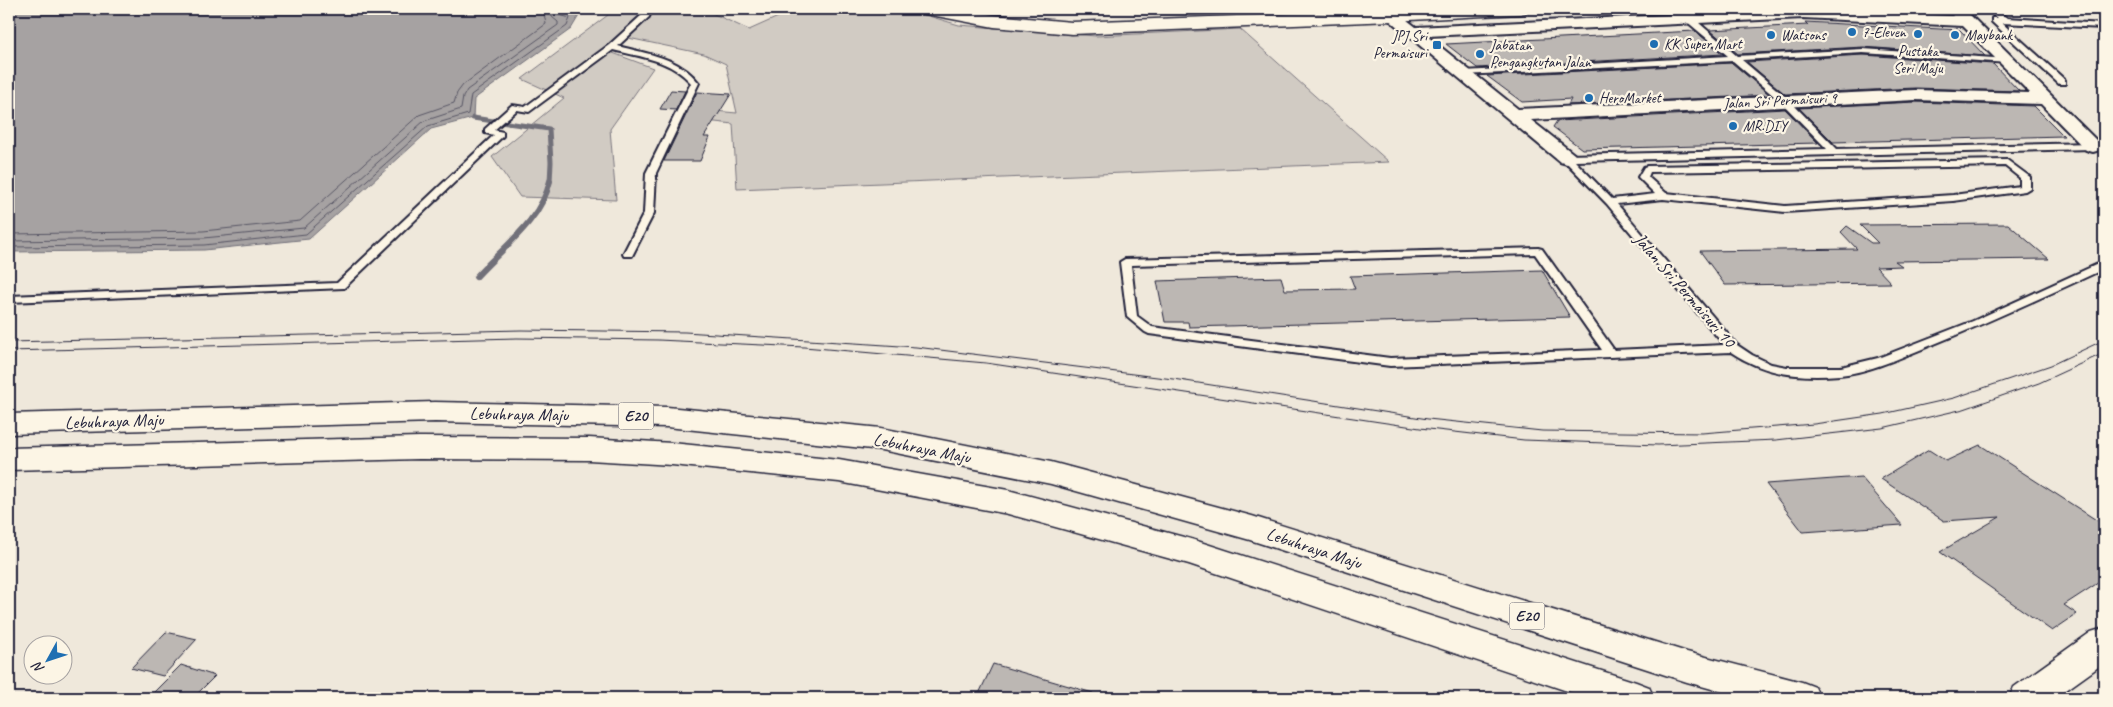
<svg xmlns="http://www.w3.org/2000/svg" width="2113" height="707" viewBox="0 0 2113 707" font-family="Caveat,sans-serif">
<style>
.green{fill:#d1cbc3;stroke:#7a767f}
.water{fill:#a6a2a2;stroke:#716f79}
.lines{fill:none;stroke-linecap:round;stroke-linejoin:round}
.shore{stroke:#575564;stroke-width:1}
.stream-far1{stroke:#716f79;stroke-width:5}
.stream{stroke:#716f79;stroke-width:6}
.building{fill:#bcb7b3;stroke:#22223b}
.service-casing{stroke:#22223b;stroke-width:4}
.minor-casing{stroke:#22223b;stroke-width:4}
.tertiary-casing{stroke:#22223b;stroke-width:3}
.motorway-casing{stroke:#22223b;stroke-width:3}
.service{fill:#fcf5e5;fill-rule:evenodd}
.minor{fill:#fcf5e5;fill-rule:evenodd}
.tertiary{fill:#fcf5e5;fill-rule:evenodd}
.motorway{fill:#fcf5e5;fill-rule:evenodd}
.tram{stroke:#22223b;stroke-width:1}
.poi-dot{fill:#1f6fb2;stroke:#fcf5e5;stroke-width:2}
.labels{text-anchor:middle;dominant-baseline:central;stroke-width:4.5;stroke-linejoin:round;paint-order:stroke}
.far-poi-label{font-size:15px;fill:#22223b;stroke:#fcf5e5;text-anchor:start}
.far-street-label{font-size:15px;fill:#22223b;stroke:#fcf5e5}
.shield{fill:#fcf5e5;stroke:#63616e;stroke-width:1}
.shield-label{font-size:16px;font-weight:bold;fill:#22223b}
.street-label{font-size:18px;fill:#22223b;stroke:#fcf5e5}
</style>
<rect width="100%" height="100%" fill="#efe8db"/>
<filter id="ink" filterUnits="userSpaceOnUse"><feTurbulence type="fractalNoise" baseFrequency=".02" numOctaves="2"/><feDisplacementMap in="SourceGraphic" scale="10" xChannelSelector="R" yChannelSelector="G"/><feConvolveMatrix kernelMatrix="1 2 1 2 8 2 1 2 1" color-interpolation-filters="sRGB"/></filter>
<g filter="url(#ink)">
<path class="green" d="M602,9H652L660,11V9H703L749,30L796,9H905L959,25L1096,36L1240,29L1389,162L737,189L733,124L688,119L691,109L737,113L726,64L704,54L619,36L602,49L653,68L610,129L616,200L520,197L492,157L564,98L522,79L608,15Z"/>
<path class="water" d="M9,9H547L580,14L571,29L474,99L473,118L431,129L309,239L204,250L9,252Z"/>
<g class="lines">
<path class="shore" d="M9,234L203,231L300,221L419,115L454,103L457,93L463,85L546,24L543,9
M9,241L204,238L304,228L424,121L461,109L463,97L467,90L558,25V22L552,17L551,9
M9,247L204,245L306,234L428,126L468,114L471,95L567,26L570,18L559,15L557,9"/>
<path class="stream-far1" d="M473,118L549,129L551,162L550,182"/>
<path class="stream" d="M476,277C502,248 541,221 550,181"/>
</g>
<path class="building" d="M1805,22L1960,30L1985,56L1863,47L1738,54L1710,30L1808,25Z
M1695,31L1723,54L1477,68L1446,44Z
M1863,55L1993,64L2019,91L1915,88L1785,94L1747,62Z
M1732,63L1770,95L1568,105L1571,99L1522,102L1487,76Z
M671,90L685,91L676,110L660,109Z
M697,92L731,94L704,137H710L700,161H664Z
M1915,102L2034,106L2064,136L1833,142L1799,108Z
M1785,109L1818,143L1582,149L1553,127L1557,121Z
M2008,224L2049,259L1895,261L1902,266L1876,267L1891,283L1725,285L1700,251L1857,249L1841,232L1847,226L1871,243H1878L1860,225Z
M1542,270L1570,317L1189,327L1188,322H1165L1157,281L1281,277L1285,290L1355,289L1350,276Z
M1980,445L2104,525V579L2064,605L2077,614L2052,631L1940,552L2000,517L1944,521L1881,479L1929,450L1946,461Z
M1861,477L1902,525L1803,532L1766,484Z
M166,632L197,639L163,676L131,668Z
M993,664L1093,693L1092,698H977Z
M181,665L215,676L193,698H148Z"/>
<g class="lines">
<g class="service-casing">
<path id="service" d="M644,9H652L649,17L618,46C647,54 679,57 699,83L656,173L654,213L632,256H624L623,254L644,213L646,173L691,83C671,60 641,57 613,50L529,112L517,110L494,130L503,132V136L344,288L9,302V296L337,283L494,135L485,133V129L512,105L525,107L609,45L643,14Z
M1987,9H1995L2007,18L2104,24V28L2002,23L2065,80V84H2059L1992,22V18H1997Z
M1685,16H1691L1737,56L1863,49L2008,59L2012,61L2008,63L1863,53L1742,60L1788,99L1837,149L2093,143L2097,146L2093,149L1575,161L1612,199L1655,194L1638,177L1644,167L1647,166L2007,160L2030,177V188L2025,191L1953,201L1785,212L1663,199L1617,204L1737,345L1752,355L1771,364L1787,367H1841L1878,358L1973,321L2100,263L2104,262V269C2045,296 1987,323 1927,347C1900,358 1869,372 1840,375C1800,378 1765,375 1731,352L1390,366L1149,334L1145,332L1127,317L1120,262L1125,259L1538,248L1542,249L1614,350L1724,345L1607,204L1562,158L1567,155L1827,149L1782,103L1733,61L1464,75L1460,73L1464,71L1728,56L1685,20ZM2005,166L2020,178V186L1953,195L1785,206L1666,193L1648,177L1650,172ZM1535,254L1602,350L1390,358L1152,327L1137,316L1131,265Z"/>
</g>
<g class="minor-casing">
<path id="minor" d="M1376,9H1393L1416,27L1793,9L1953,16L1949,9H1964L2102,146L2100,150L2093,152L2086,150L2041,104L1915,100L1531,120L1574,154L1577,158L1574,162L1567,164L1560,162ZM1803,18L1963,26L2030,93L1915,90L1518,109L1427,36Z"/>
</g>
<g class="tertiary-casing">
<path id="tertiary" d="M917,9H956L994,15L1072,22L1424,9H1529L1526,13L1520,14L1392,21L1072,34L994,27L926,14L920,13Z
M2085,9H2104V14L2088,13Z
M2104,628V663L2055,698H2009L2014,687L2091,632Z"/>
</g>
<g class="motorway-casing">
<path id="motorway" d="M435,402L667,407L881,428L1051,462L1252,516L1687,652L1802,682L1815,687L1820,698H1744L1687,682L1250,540L1051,484L881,450L667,427L435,422L9,434V414Z
M419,437L589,438L672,443L839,460L1008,490L1191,539L1636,682L1649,687L1654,698H1588L1189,564L1008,514L839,482L672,465L589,460L419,459L9,470V448Z"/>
</g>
<use href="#service" class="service"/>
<use href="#minor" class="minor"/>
<use href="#tertiary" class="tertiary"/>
<use href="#motorway" class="motorway"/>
<path class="tram" d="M9,342L521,330L685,332L916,347L1173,379L1428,419L1542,431L1702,433L1814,424L1883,414L1954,398L2051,365L2104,340
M9,351L517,338L658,340L804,347L986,363L1420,428L1524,440L1658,445L1776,440L1882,428L1964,409L2039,383L2104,353"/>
</g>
</g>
<g class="poi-dot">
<circle cx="1852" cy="32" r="5"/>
<circle cx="1918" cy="34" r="5"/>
<circle cx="1771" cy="35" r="5"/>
<circle cx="1955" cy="35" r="5"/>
<circle cx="1654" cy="44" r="5"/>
<rect x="1432" y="40" width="10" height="10" rx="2.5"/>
<circle cx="1480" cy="54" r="5"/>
<circle cx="1589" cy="98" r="5"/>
<circle cx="1733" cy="126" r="5"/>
</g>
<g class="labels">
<g class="far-poi-label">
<text x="1862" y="32">7-Eleven</text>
<text x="1781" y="35">Watsons</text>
<text x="1965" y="35">Maybank</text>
<text x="1427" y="36" text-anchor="end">JPJ Sri<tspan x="1427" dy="17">Permaisuri</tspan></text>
<text x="1664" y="44">KK Super Mart</text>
<text x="1490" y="45">Jabatan<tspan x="1490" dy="17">Pengangkutan Jalan</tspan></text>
<text x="1918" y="51" text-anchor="middle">Pustaka<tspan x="1918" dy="17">Seri Maju</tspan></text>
<text x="1599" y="98">HeroMarket</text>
<text x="1743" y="126">MR.DIY</text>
</g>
<g class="far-street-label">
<text transform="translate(1780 101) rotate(-3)">Jalan Sri Permaisuri 9</text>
</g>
<g class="shield">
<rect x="618.5" y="402.5" width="35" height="27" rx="4"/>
<rect x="1509.5" y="602.5" width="35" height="27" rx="4"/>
</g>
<g class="shield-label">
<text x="636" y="416">E20</text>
<text x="1527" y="616">E20</text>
</g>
<g class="street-label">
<text transform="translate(1685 290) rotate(49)">Jalan Sri Permaisuri 10</text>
<text transform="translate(519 414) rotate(1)">Lebuhraya Maju</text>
<text transform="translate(114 421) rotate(-2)">Lebuhraya Maju</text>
<text transform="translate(922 448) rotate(11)">Lebuhraya Maju</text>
<text transform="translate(1314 548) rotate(18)">Lebuhraya Maju</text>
</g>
</g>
<rect width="2113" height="707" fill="none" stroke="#fcf5e5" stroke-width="30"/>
<rect x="15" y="15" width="2083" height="677" fill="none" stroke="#22223b" stroke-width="2" filter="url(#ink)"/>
<g transform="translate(48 660) rotate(230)"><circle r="24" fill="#fcf5e5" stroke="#a5a1a1"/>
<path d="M0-4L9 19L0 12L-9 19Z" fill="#1f6fb2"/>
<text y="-8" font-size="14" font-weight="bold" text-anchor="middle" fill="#22223b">N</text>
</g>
</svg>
